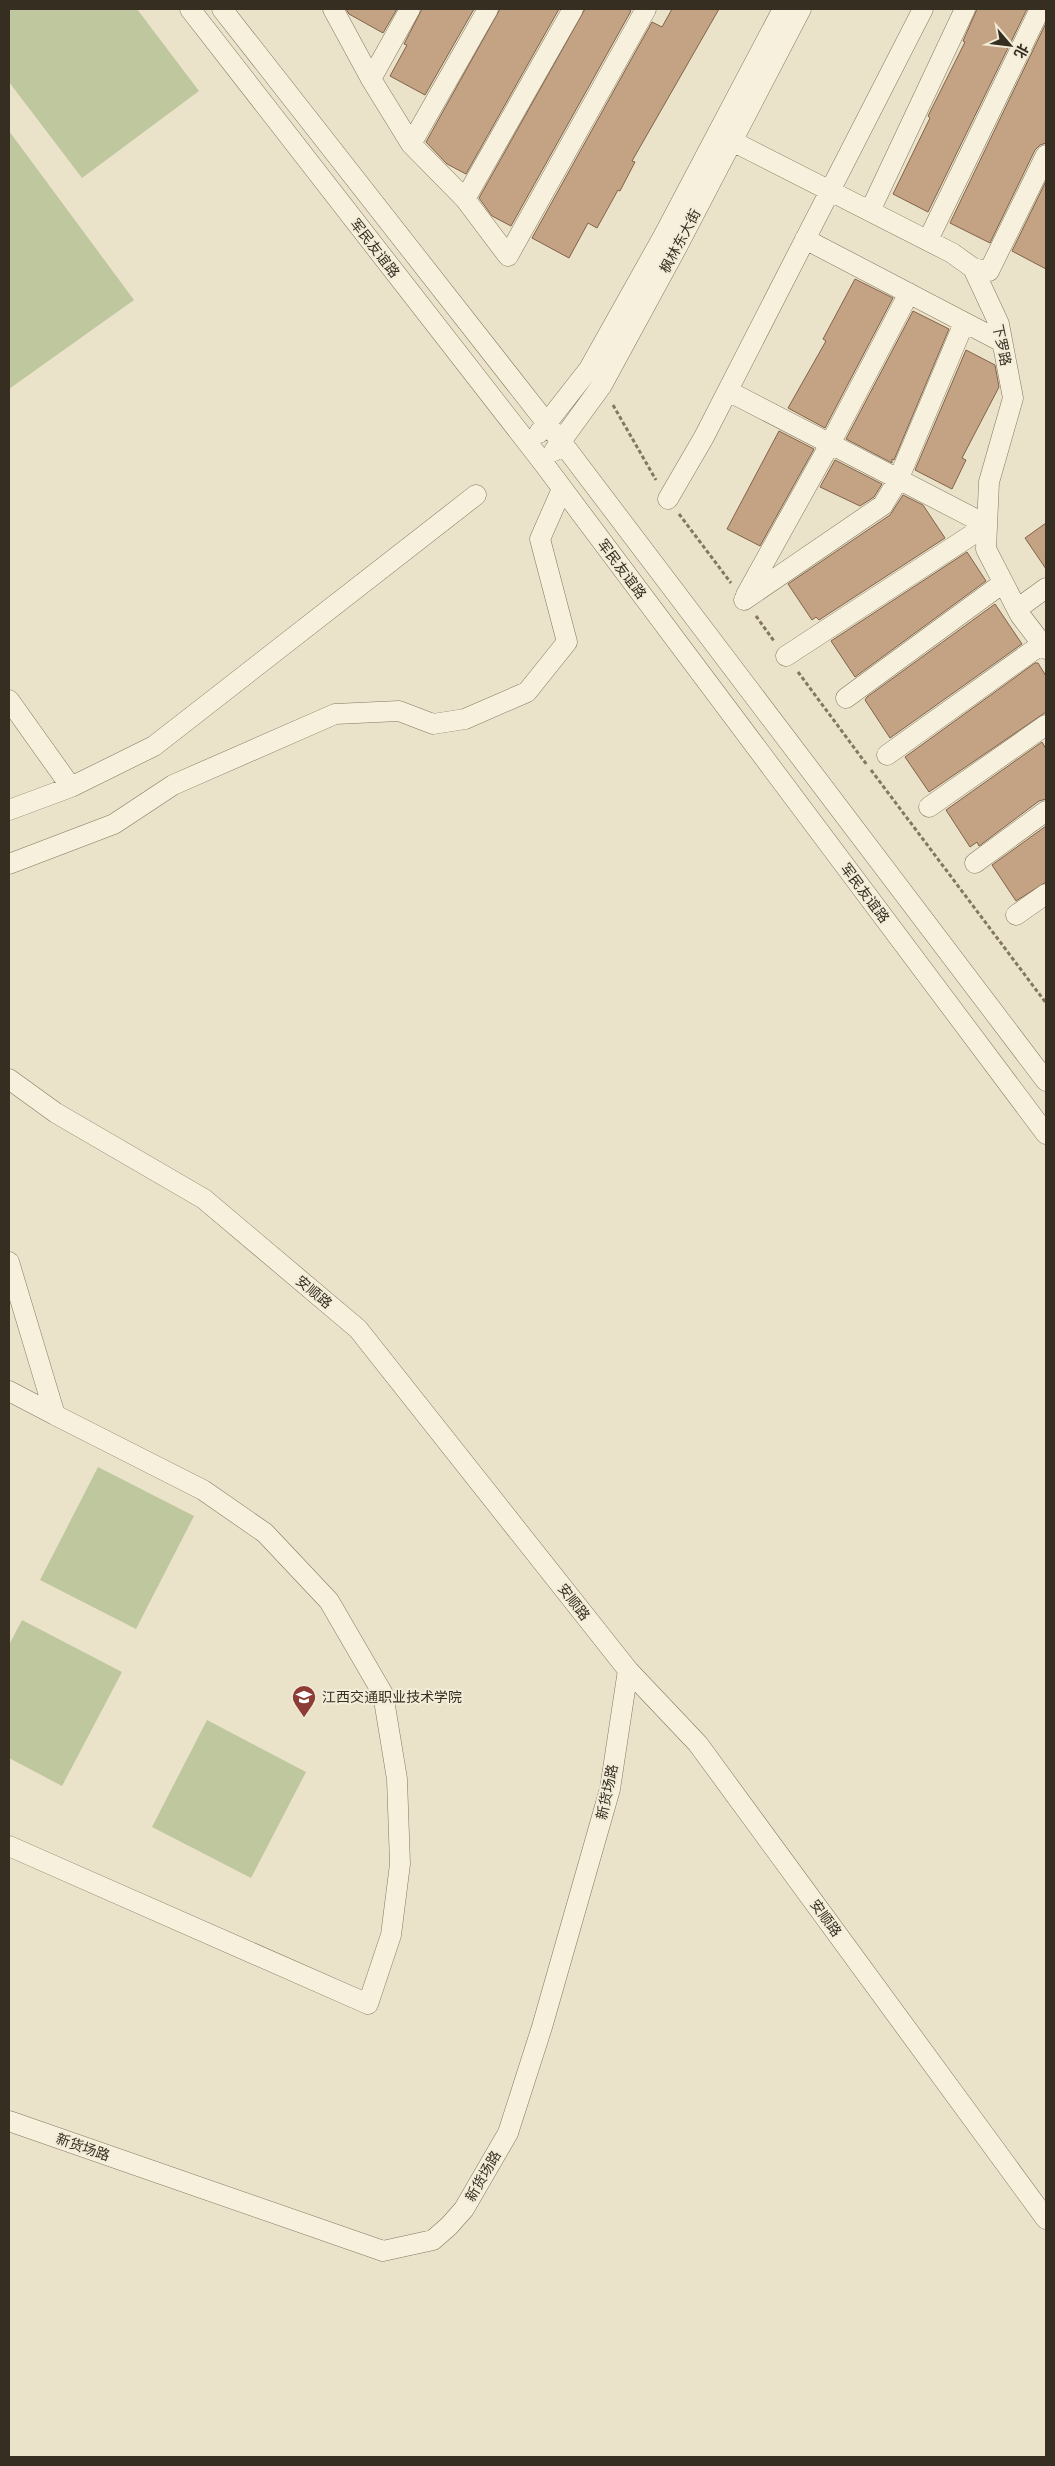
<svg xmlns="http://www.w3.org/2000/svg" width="1055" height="2466" viewBox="0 0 1055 2466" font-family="'IBM Plex Serif','Noto Sans SC',serif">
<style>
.green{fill:#bfc79e}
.building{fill:#c4a384;stroke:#816348}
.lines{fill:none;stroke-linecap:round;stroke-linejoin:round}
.minor-casing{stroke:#857660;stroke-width:21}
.path{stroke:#857660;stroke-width:3;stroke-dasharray:4 2.5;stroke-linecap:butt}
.minor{stroke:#f6f0dc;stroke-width:20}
.labels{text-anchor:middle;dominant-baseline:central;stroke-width:4;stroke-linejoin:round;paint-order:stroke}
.street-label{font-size:14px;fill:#372e22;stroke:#f2edd8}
.poi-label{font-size:14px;fill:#372e22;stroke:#f2edd8;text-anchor:start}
</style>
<rect width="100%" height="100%" fill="#eae3ca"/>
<path class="green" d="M9,9H137L199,91L82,178L9,82Z
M9,131L134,300L9,389Z
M98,1467L194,1516L136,1629L40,1580Z
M22,1620L122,1672L62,1786L9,1758V1645Z
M207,1720L306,1772L251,1878L152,1827Z"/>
<path class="building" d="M346,9H397L383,33L349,14Z
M422,9H474L425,95L390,76L407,45L404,44Z
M500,9H559L466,174L447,164L426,142Z
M585,9H628L631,11L511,226L492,216L479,198Z
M672,9H719L632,161L635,162L620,191L618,190L597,228L588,223L569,258L532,238L652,22L662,27Z
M977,9H1027L928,212L893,194L930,118L928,116L965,42L963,41Z
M1046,23V143L1040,145L1035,150L990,243L950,223Z
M1046,181V269L1012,251Z
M855,279L893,298L825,428L788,408L826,341L823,339Z
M913,311L949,329L894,460L892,459V463L846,439Z
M966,350L995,365L999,387L962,458L966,460L952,489L915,470Z
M779,431L814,449L760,546L727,529Z
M835,460L882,484L874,497L860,506L820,487Z
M903,495L923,505L945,538L819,620L816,617L812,620L788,584L890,515Z
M1046,523V569L1025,538Z
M967,552L986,581L855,677L831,641Z
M995,604L1022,644L890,738L865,700L867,697Z
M1035,663H1038L1046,676V712L929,792L905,757Z
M1042,742L1046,749V799L1039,801L979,846L977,842L970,847L946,810Z
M1046,826V882L1016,901L992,865Z"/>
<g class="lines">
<g class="minor-casing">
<path id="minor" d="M190,9L544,464L1046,1134
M222,9L563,444L1046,1081
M333,9L371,79L411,144L465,199L508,256L646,9
M371,79L410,9
M732,141L952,253L973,268L999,324L1013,398L989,482L986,549L1020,615L1046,649
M411,144L488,9
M465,199L573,9
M870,211L965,9
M805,239L1002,342
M928,240L1040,9
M973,268L989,271L1046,155
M728,391L987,525L786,656
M539,433L589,369L664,235L783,9
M554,451L602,385L677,247L801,9
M668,499L704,437L923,9
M746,595L830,444L909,293
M744,600L883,505L898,480L964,323
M1017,609L1046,588
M846,698L1003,583
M9,700L71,787
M887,755L1042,644
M929,807L1046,725
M9,810L71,787L154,746L476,495
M975,863L1046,811
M9,864L114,824L173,785L335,714L399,711L433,724L465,719L527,692L567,642L540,539L562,489
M1016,915L1046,894
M9,1079L56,1113L204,1199L358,1329L628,1670L698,1744L1046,2219
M9,1262L55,1415L203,1490L265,1533L329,1601L383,1694L397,1779L400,1864L391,1935L368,2004L9,1846
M9,1391L55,1415
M9,2121L383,2251L433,2240L449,2226L464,2209L508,2133L542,2027L610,1789L628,1670"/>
</g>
<path class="path" d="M613,405L656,480
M679,514L731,583
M756,616L774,641
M798,672L867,765
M871,770L1046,1003"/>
<use href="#minor" class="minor"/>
</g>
<defs>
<g id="university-pin" transform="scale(1.25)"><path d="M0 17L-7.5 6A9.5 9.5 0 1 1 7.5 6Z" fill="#8d3c36" stroke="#f2edd8"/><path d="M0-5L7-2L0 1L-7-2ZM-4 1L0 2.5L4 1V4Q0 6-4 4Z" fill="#fff"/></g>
</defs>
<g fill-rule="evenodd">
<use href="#university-pin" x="304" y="1697"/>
</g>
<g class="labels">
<g class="street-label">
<text transform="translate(680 241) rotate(-62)">枫林东大街</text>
<text transform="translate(375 248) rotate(52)">军民友谊路</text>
<text transform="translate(1002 345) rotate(78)">下罗路</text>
<text transform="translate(622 569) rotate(53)">军民友谊路</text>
<text transform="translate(865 893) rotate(53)">军民友谊路</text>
<text transform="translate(314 1292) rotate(40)">安顺路</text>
<text transform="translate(574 1602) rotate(52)">安顺路</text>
<text transform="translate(607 1792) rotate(-78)">新货场路</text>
<text transform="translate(826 1918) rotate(54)">安顺路</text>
<text transform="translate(83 2147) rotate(19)">新货场路</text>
<text transform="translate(483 2176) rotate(-60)">新货场路</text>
</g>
<g class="poi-label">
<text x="322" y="1697">江西交通职业技术学院</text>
</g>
</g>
<rect width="1055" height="2466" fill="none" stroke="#372e22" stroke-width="20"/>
<g transform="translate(1010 45) rotate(118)" stroke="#f2edd8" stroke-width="4" paint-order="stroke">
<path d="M0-4L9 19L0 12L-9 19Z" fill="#372e22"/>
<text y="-8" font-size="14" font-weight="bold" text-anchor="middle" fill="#372e22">北</text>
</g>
</svg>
